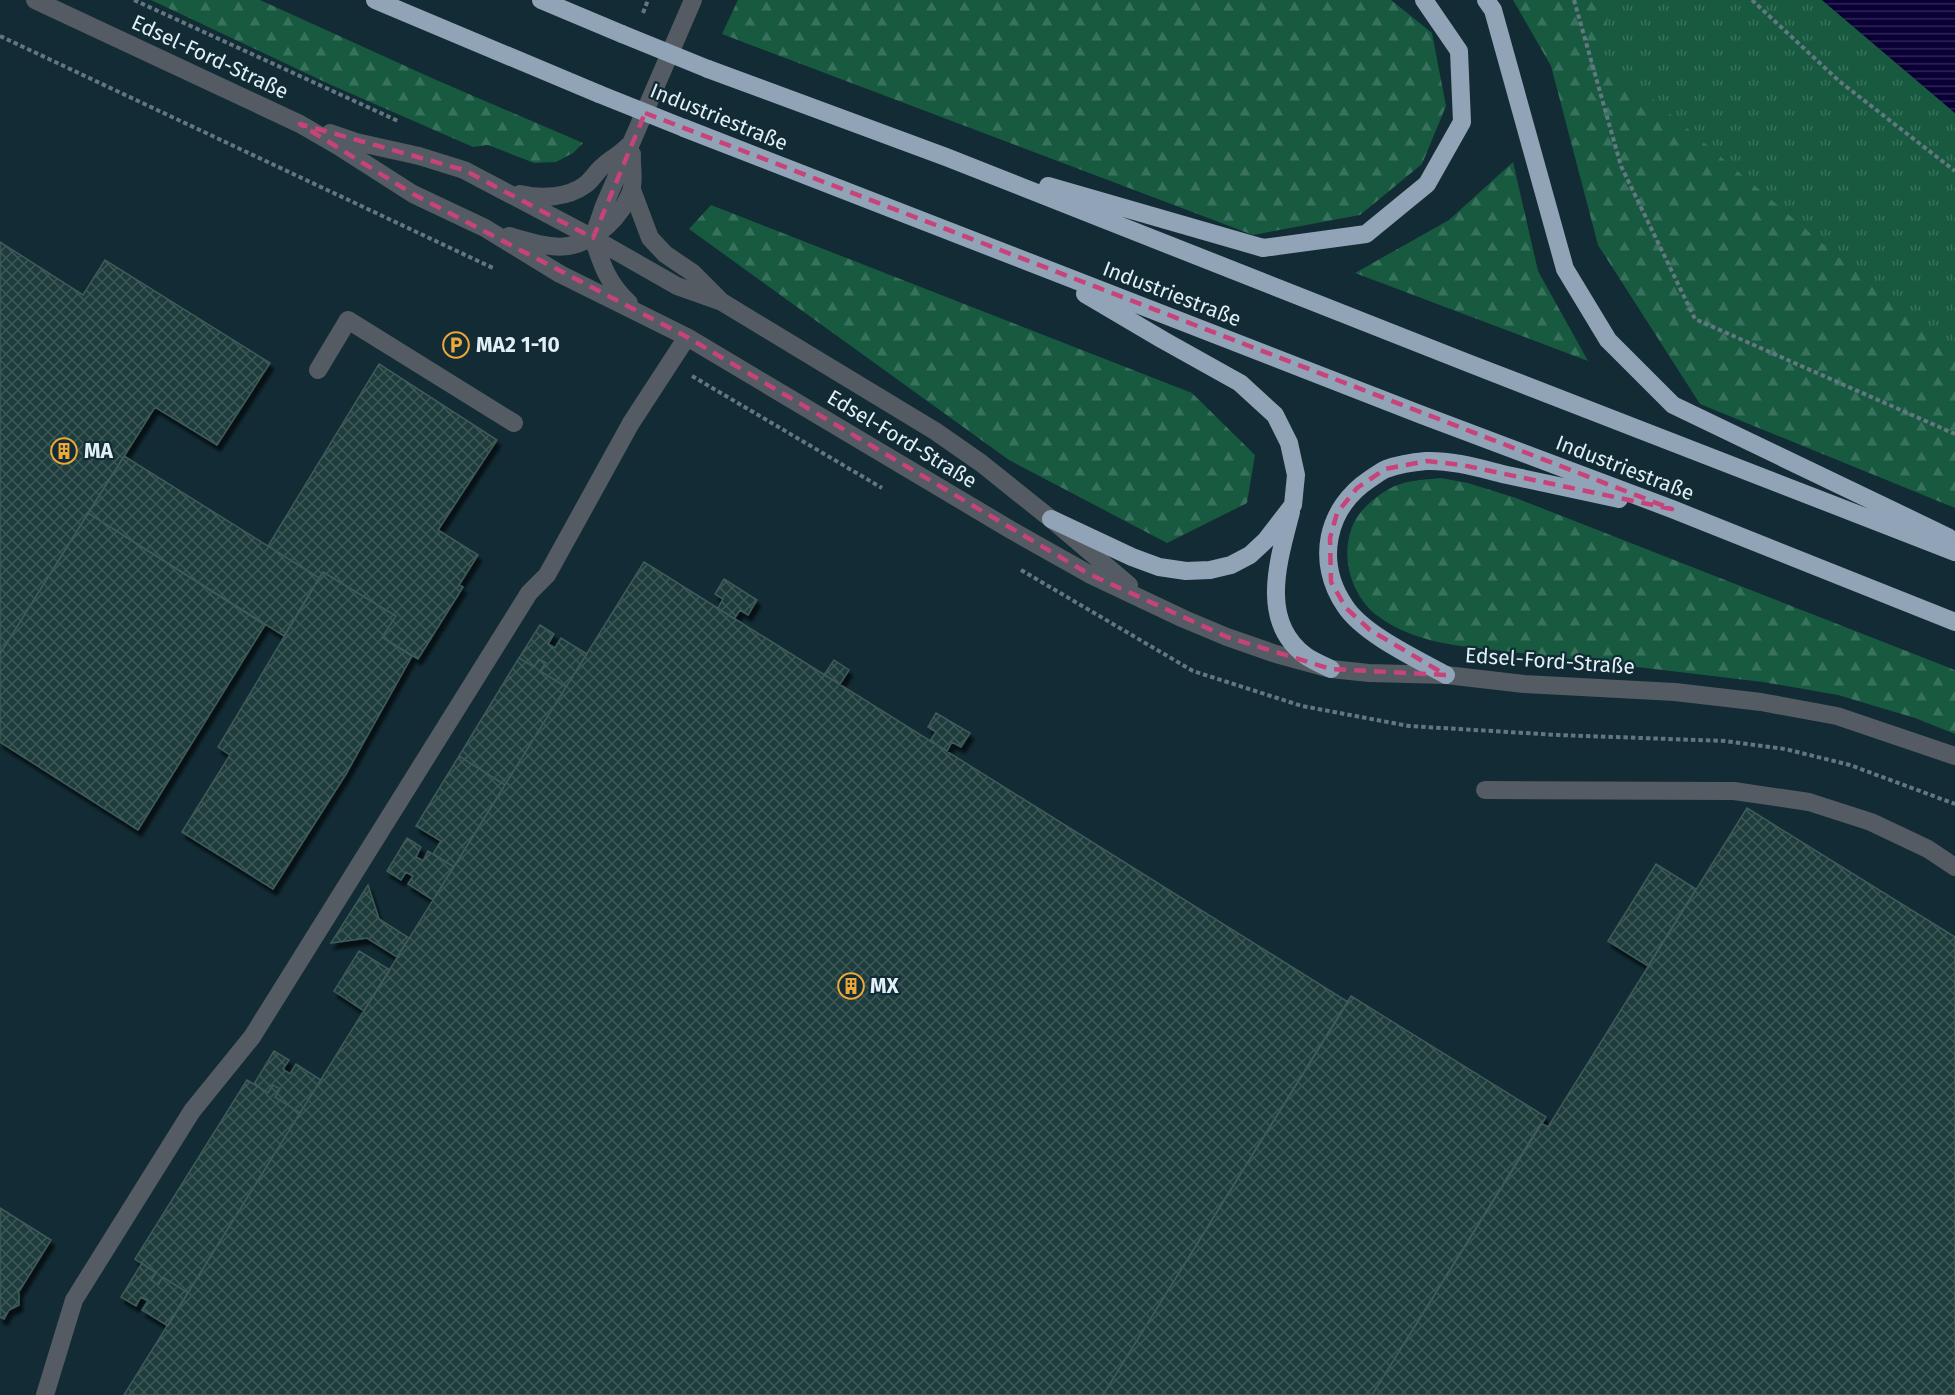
<svg xmlns="http://www.w3.org/2000/svg" width="1955" height="1395" viewBox="0 0 1955 1395" font-family="'Fira Sans',sans-serif">
<style>
.grass{fill:url(#grass-tufts)}
.forest{fill:url(#forest-firs)}
.water{fill:url(#water-rules)}
.building{fill:url(#building-cross-hatch);stroke:#3e5b5a;stroke-width:1.5;filter:url(#shadow)}
.lines{fill:none;stroke-linecap:round;stroke-linejoin:round}
.path{stroke:#62777f;stroke-width:4;stroke-dasharray:4.5 3;stroke-linecap:butt}
.minor{stroke:#545b63;stroke-width:18}
.highway{stroke:#91a3b6;stroke-width:18}
.highway-bridge{stroke:#91a3b6;stroke-width:18}
.marked{fill:none;stroke:#c8437a;stroke-width:4.5;stroke-dasharray:12 8;stroke-linejoin:round}
.labels{text-anchor:middle;dominant-baseline:central;stroke-width:4.5;stroke-linejoin:round;paint-order:stroke}
.street-label{font-size:21px;fill:#e1f0f6;stroke:#122b34}
.poi-label{font-size:21px;font-weight:bold;fill:#e1f0f6;stroke:#122b34;text-anchor:start}
</style>
<defs>
<pattern id="grass-tufts" width="24" height="20" patternUnits="userSpaceOnUse" patternTransform="scale(1.5)"><rect width="24" height="20" fill="#175a40"/><path d="M3 7l-1-3M5 7V3M7 7l1-3M15 17l-1-3M17 17v-4M19 17l1-3" fill="none" stroke="#38725c"/></pattern>
<pattern id="forest-firs" width="22" height="20" patternUnits="userSpaceOnUse" patternTransform="scale(1.5)"><rect width="22" height="20" fill="#175a40"/><path d="M5 1l3.5 6h-7zM16 11l3.5 6h-7z" fill="#38725c"/></pattern>
<pattern id="water-rules" width="6" height="5" patternUnits="userSpaceOnUse" patternTransform="scale(1.5)"><rect width="6" height="5" fill="#0a0036"/><path d="M0 2.5h6" fill="none" stroke="#2d2654"/></pattern>
<pattern id="building-cross-hatch" width="8" height="8" patternUnits="userSpaceOnUse" patternTransform="scale(1.5)"><rect width="8" height="8" fill="#1f3c3b"/><path d="M0 0l8 8M0 8l8-8" fill="none" stroke="#3f5858"/></pattern>
<filter id="shadow"><feDropShadow dx="3.5" dy="6" stdDeviation="1.5" flood-color="#0009"/></filter>
</defs>
<rect width="100%" height="100%" fill="#122b34"/>
<path class="grass" d="M1565,0H1822L1955,113V413L1694,294Z"/>
<path class="forest" d="M151,0H260L434,79L583,143L573,153L556,162L534,163L488,145L473,147L329,84Z
M738,0H1391L1432,33L1446,106L1422,164L1360,215L1253,235L722,34Z
M1513,0H1610L1602,56L1955,356V508L1700,404L1598,245L1551,66Z
M1513,162L1538,271L1588,361L1355,273L1449,220Z
M711,205L1192,393L1255,455L1247,503L1167,543L1009,460L689,229Z
M1441,478L1468,483L1516,498L1955,670V734L1915,718L1838,695L1763,682L1460,646C1429,641 1401,634 1375,614C1352,595 1341,559 1351,530C1356,513 1372,499 1387,490C1403,480 1423,480 1441,478Z"/>
<path class="water" d="M1822,0H1955V113Z"/>
<path class="building" d="M0,242L83,295L105,260L270,363L217,445L155,407L0,654Z
M379,364L497,440L438,530L478,555L459,585L463,587L418,659L382,637L396,616L323,572L319,578L268,546Z
M124,456L319,578L284,636L88,513Z
M88,513L265,625L138,830L0,742V654Z
M644,562L1348,1002L1103,1395H124Z
M323,572L396,616L382,637L412,656L346,774L273,889L182,832L230,755L218,747Z
M724,579L757,600L748,615L740,610L734,619L718,608L723,599L715,594Z
M540,625L554,634L548,644L555,648L561,638L587,654L566,687L540,671L546,663L539,659L534,667L519,658Z
M519,658L534,667L539,659L546,663L540,671L566,687L505,785L459,756Z
M834,660L849,670L840,684L824,675Z
M936,713L970,733L961,747L952,742L947,751L930,741L936,732L928,727Z
M459,756L505,785L454,867L433,854L441,841L416,826Z
M1747,808L1955,937V1395H1372L1541,1123L1548,1127Z
M407,838L421,847L416,857L423,861L428,851L454,867L433,900L408,884L413,876L406,872L401,880L387,871Z
M1656,864L1696,889L1648,966L1608,941Z
M368,885L379,919L409,938L397,957L367,938L331,943Z
M359,951L390,970L364,1011L334,991Z
M1351,996L1546,1117L1372,1395H1103Z
M274,1051L289,1060L283,1069L290,1074L296,1064L321,1080L300,1113L275,1097L280,1089L273,1085L268,1093L254,1084Z
M247,1080L268,1093L273,1085L280,1089L275,1097L300,1113L188,1293L163,1277L158,1285L151,1280L156,1273L135,1259Z
M0,1208L51,1240L18,1293L19,1294V1305L9,1310L4,1319L0,1317Z
M142,1263L156,1273L151,1280L158,1285L163,1277L188,1293L168,1326L142,1310L148,1301L141,1297L136,1306L121,1297Z"/>
<g class="lines">
<path class="path" d="M134,0L398,121
M1574,0L1621,166L1695,319L1955,434
M1752,0L1839,81L1955,171
M643,13L648,0
M0,36L493,268
M692,376L882,488
M1021,570L1193,671L1302,706L1409,726L1558,735L1725,741L1785,749L1850,765L1955,804"/>
<path class="minor" d="M35,0L300,124L338,146L413,194L485,228L560,274L687,337L1011,530L1089,574L1184,619L1227,637L1276,654L1331,669L1369,673L1446,675L1524,684L1675,692L1761,702L1837,716L1955,756
M330,133L356,142L419,156L464,170L593,238L677,286L722,302L935,431L981,463L1051,519L1129,585
M632,190L650,238L665,254L693,273L720,300
M520,194C542,199 567,198 585,185C592,180 596,172 602,167C610,159 620,155 628,146
M509,236C551,248 573,256 608,225C617,217 627,203 631,191C635,180 631,165 632,154
M593,238L604,206L693,0
M593,238C602,265 608,284 629,303
M318,370L348,320L514,423
M1485,790L1734,791L1809,802L1871,822L1928,849L1955,867
M45,1395L74,1300L192,1111L252,1037L529,593L547,575L631,423L687,337"/>
<path class="highway" d="M375,0L599,94
M541,0L622,34
M1486,0L1493,10L1565,269L1608,340L1673,405L1948,537
M708,69L946,157L1468,363L1955,552
M684,128L1422,415L1672,509L1955,622
M1048,186L1263,248L1366,234L1427,184L1462,122L1459,51L1424,0
M1291,512C1279,559 1258,621 1306,656C1313,661 1323,665 1331,669
M1051,519L1132,557L1159,567L1186,571L1210,570L1231,565L1250,555L1266,540L1293,505L1296,475L1289,443L1275,415L1240,383L1163,340L1085,294
M1446,675C1417,659 1363,634 1345,606C1315,562 1326,508 1370,479C1375,476 1381,471 1386,469C1397,465 1414,462 1426,461C1453,460 1482,469 1507,475C1545,483 1582,491 1619,499"/>
<path class="highway-bridge" d="M622,34L708,69
M599,94L684,128"/>
</g>
<path class="marked" d="M645,113L1672,509L1462,465L1427,461L1385,469L1357,488L1337,513L1330,538L1331,582L1346,608L1370,630L1446,675L1331,669L1227,637L1089,574L687,337L413,194L300,124L464,170L593,238Z"/>
<defs>
<g id="parking-ring" transform="scale(1.35)"><circle r="9.5" fill="#122b34" stroke="#eca93a" stroke-width="1.5"/><path d="M-3.5-5.5H1a3.5 3.5 0 0 1 0 7H-1V5.5H-3.5ZM-1-3.4V-.6H.8a1.4 1.4 0 0 0 0-2.8Z" fill="#eca93a"/></g>
<g id="building-ring" transform="scale(1.35)"><circle r="9.5" fill="#122b34" stroke="#eca93a" stroke-width="1.5"/><path d="M-4-6H4V6H1V3H-1V6H-4ZM-2.5-4.3h1.7v1.8h-1.7ZM.8-4.3h1.7v1.8H.8ZM-2.5-1h1.7V.8h-1.7ZM.8-1h1.7V.8H.8Z" fill="#eca93a"/></g>
</defs>
<g fill-rule="evenodd">
<use href="#parking-ring" x="456" y="345"/>
<use href="#building-ring" x="64" y="451"/>
<use href="#building-ring" x="851" y="986"/>
</g>
<g class="labels">
<g class="street-label">
<text transform="translate(210 57) rotate(25)">Edsel-Ford-Straße</text>
<text transform="translate(719 117) rotate(22)">Industriestraße</text>
<text transform="translate(1172 294) rotate(21)">Industriestraße</text>
<text transform="translate(902 439) rotate(31)">Edsel-Ford-Straße</text>
<text transform="translate(1625 468) rotate(21)">Industriestraße</text>
<text transform="translate(1550 661) rotate(4)">Edsel-Ford-Straße</text>
</g>
<g class="poi-label">
<text x="476" y="345">MA2 1-10</text>
<text x="84" y="451">MA</text>
<text x="870" y="986">MX</text>
</g>
</g>
</svg>
